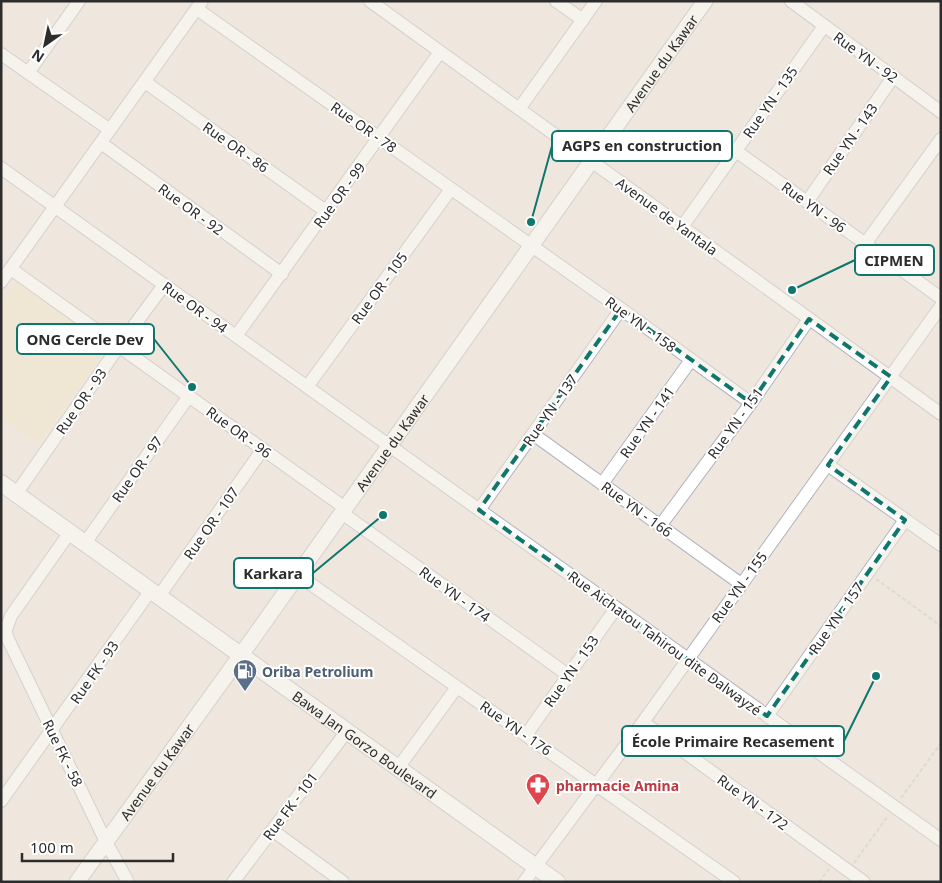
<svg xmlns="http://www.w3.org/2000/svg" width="942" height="883" viewBox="0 0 942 883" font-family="'Noto Sans',sans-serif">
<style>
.education{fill:#f2e5cb}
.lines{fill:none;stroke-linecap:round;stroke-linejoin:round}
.minor-casing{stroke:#b1b3c1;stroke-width:14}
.tertiary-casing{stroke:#b1b3c1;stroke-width:17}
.secondary-casing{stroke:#b1b3c1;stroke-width:18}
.path{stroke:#c8c8c8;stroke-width:2;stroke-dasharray:4 2.5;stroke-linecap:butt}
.minor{stroke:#fff;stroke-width:12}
.tertiary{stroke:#fff;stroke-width:15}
.secondary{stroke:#fff;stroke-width:16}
.marked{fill:none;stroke:#0f766e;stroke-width:4;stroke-dasharray:10 6;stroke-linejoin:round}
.labels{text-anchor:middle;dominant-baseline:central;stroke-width:4;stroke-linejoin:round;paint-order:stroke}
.street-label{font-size:14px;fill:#2c2c2c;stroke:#fff}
.service-label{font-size:14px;font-weight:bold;fill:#4e5e75;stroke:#fff;text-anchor:start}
.health-label{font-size:14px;font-weight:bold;fill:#be3a42;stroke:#fff;text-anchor:start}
.leader{fill:none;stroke:#0f766e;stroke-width:2}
.callout-dot{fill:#0f766e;stroke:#fff;stroke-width:2}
.callout{fill:#fff;stroke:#0f766e;stroke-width:2}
.callout-label{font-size:15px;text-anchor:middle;font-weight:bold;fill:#2c2c2c}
</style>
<rect width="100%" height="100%" fill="#efe7dd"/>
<path class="education" d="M17,282L108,347L39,444L1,417V303Z"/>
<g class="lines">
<g class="minor-casing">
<path id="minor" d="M370,1L941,414
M556,1L583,20
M791,1L941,112
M197,9L621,309L751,403
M1,54L110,130
M28,73L79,1
M145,82L327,212
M519,109L596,1
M101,143L282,274
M736,151L941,298
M1,168L941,840
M807,202L893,77
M682,227L824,26
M865,244L941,139
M11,269L345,508
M1,282L202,1
M236,336L440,52
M307,387L451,189
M533,434L741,584
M828,465L941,545
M602,484L691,360
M16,494L119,346L164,285
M479,510L621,309
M342,513L568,675
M660,526L751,403L809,319
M70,532L11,616L6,630L7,637L106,842L128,882
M85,543L189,396
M298,575L734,882
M159,596L263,449
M767,716L905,520
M643,722L864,882
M526,735L616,608
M398,768L457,687
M1,801L151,590
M272,830L343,882
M233,882L347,731
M524,882L643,722L941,306"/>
</g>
<g class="tertiary-casing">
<g id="tertiary">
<path id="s1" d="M77,882L241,655L705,1"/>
</g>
</g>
<g class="secondary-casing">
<g id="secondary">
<path id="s2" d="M1,483L557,882"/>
</g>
</g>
<path class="path" d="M876,579L941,626
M901,798L941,743
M854,863L888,816
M819,882L829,869"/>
<use href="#minor" class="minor"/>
<use href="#tertiary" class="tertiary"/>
<use href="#secondary" class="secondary"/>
</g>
<path d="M0 0H942V883H0ZM621,309L751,403L809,319L891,377L828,465L905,520L767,716L479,510Z" fill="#efe7dd" fill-opacity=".55" fill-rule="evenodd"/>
<path class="marked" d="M621,309L751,403L809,319L891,377L828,465L905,520L767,716L479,510Z"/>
<defs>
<g id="fuel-pin" transform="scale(1.25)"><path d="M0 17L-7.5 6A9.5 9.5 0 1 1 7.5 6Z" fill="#5c6f8a" stroke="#fff"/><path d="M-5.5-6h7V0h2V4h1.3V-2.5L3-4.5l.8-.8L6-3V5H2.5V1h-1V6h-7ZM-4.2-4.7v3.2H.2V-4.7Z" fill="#fff"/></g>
<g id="pharmacy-pin" transform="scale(1.25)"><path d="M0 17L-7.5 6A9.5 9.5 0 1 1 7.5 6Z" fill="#e0444e" stroke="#fff"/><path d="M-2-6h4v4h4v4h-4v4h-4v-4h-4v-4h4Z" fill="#fff"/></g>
</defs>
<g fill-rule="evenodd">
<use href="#fuel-pin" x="245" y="671"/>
<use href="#pharmacy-pin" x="538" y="785"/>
</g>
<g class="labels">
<g class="street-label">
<text transform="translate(866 57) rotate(36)">Rue YN - 92</text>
<text stroke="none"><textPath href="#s1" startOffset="1006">Avenue du Kawar</textPath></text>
<text transform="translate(770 102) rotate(-55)">Rue YN - 135</text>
<text transform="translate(364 127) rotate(35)">Rue OR - 78</text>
<text transform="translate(850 139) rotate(-55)">Rue YN - 143</text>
<text transform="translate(236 147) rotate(35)">Rue OR - 86</text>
<text transform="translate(339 195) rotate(-54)">Rue OR - 99</text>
<text transform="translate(814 207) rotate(36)">Rue YN - 96</text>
<text transform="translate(191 209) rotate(36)">Rue OR - 92</text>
<text transform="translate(667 216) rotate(36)">Avenue de Yantala</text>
<text transform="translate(379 288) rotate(-54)">Rue OR - 105</text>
<text transform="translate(195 307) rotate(36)">Rue OR - 94</text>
<text transform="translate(641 324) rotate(36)">Rue YN - 158</text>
<text transform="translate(81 401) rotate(-55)">Rue OR - 93</text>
<text transform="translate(550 410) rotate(-55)">Rue YN - 137</text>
<text transform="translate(647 422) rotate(-55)">Rue YN - 141</text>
<text transform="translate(735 423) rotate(-54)">Rue YN - 151</text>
<text transform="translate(239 432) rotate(36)">Rue OR - 96</text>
<text stroke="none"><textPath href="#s1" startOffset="541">Avenue du Kawar</textPath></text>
<text transform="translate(137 469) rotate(-55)">Rue OR - 97</text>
<text transform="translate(637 509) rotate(36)">Rue YN - 166</text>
<text transform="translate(211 523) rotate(-55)">Rue OR - 107</text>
<text transform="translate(739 587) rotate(-54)">Rue YN - 155</text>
<text transform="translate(455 594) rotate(36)">Rue YN - 174</text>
<text transform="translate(836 618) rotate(-55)">Rue YN - 157</text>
<text transform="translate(665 643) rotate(36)">Rue Aichatou Tahirou dite Dalwayzé</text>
<text transform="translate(571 671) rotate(-55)">Rue YN - 153</text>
<text transform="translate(94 672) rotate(-55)">Rue FK - 93</text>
<text transform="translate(516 728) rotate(35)">Rue YN - 176</text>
<text stroke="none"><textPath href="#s2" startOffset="448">Bawa Jan Gorzo Boulevard</textPath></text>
<text transform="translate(63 753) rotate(64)">Rue FK - 58</text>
<text stroke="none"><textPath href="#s1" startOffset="136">Avenue du Kawar</textPath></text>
<text transform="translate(753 802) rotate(36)">Rue YN - 172</text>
<text transform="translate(290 806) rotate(-53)">Rue FK - 101</text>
</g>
<g class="service-label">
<text x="262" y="671">Oriba Petrolium</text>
</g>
<g class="health-label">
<text x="556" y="785">pharmacie Amina</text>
</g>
</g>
<path class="leader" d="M531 222L552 146M792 290L855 260M192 387L154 339M383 515L313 573M876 676L844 741"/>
<g class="callout-dot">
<circle cx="531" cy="222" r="5"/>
<circle cx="792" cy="290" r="5"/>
<circle cx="192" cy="387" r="5"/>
<circle cx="383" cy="515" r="5"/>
<circle cx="876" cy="676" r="5"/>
</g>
<g class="callout">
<rect x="552" y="131" width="180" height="30" rx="5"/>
<rect x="855" y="245" width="79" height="30" rx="5"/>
<rect x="17" y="324" width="137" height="30" rx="5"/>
<rect x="234" y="558" width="79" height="30" rx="5"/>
<rect x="622" y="726" width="222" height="30" rx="5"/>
</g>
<g class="callout-label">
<text x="642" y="151">AGPS en construction</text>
<text x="894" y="266">CIPMEN</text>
<text x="85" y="345">ONG Cercle Dev</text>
<text x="273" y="579">Karkara</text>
<text x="733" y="747">École Primaire Recasement</text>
</g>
<rect width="942" height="883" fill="none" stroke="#2c2c2c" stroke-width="5"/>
<g transform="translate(45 45) rotate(213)" stroke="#ffffff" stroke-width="4" paint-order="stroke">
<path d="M0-4L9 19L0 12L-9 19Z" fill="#2c2c2c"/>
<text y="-8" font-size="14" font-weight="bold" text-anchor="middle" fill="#2c2c2c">N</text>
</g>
<path d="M22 853v8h151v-8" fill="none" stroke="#2c2c2c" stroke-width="2.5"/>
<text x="30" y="853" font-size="15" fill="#2c2c2c" stroke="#ffffff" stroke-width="4" paint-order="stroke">100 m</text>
</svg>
